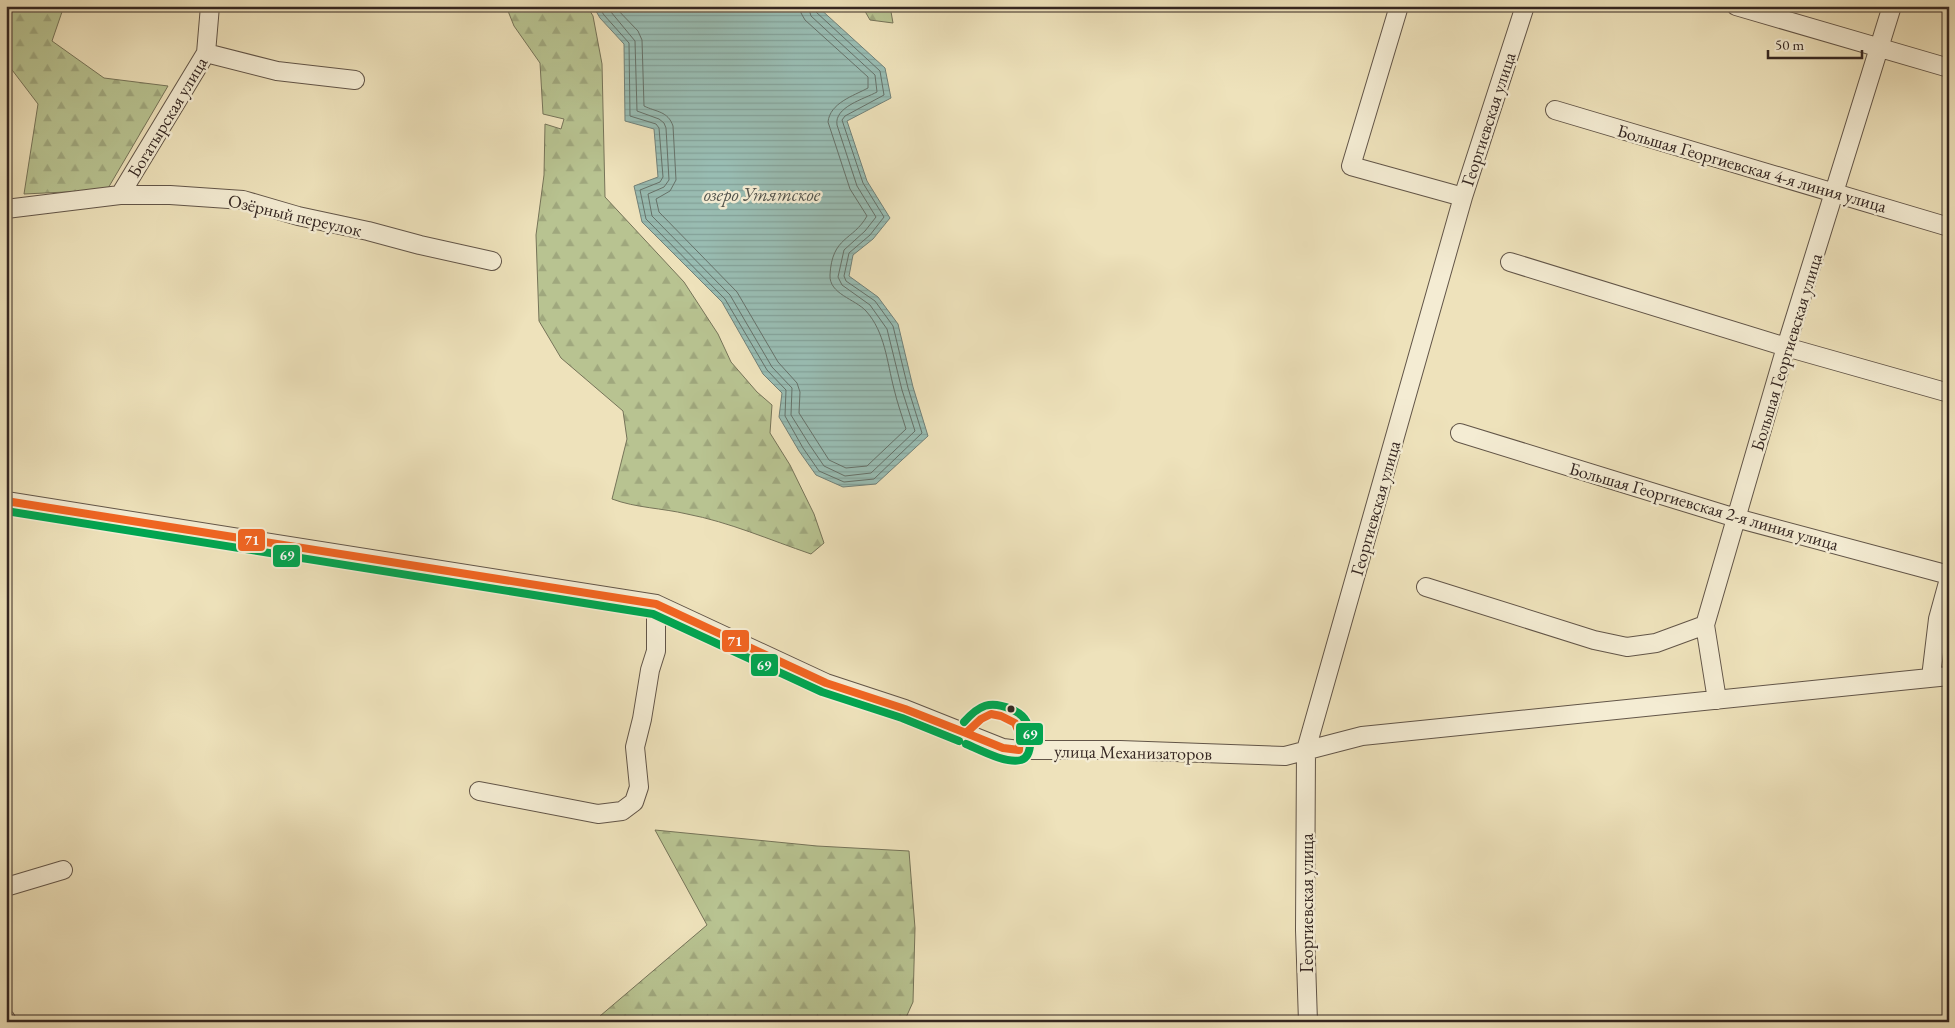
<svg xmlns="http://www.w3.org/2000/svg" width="1955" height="1028" viewBox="0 0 1955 1028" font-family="'EB Garamond',serif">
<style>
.forest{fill:url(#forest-firs);stroke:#767459}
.water{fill:url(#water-rules);stroke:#718179}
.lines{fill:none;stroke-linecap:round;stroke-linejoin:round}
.shore{stroke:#66726a;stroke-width:1}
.minor-casing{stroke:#625548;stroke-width:20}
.minor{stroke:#f4ecd3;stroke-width:18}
.bus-1-casing{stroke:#f4ecd3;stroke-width:11}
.bus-2-casing{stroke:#f4ecd3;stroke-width:11}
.bus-1{stroke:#f26522;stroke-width:8}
.bus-2{stroke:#00a651;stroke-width:8}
.bus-dot{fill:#342621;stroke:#f4ecd3;stroke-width:2}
.labels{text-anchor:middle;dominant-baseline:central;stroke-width:5;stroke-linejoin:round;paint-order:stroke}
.street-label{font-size:18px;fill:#342621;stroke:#f4ecd3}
.water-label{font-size:19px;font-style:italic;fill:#52534d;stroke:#f4ecd3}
.line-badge{stroke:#f4ecd3;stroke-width:2}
.badge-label{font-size:14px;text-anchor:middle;font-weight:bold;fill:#fff}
</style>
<defs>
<pattern id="forest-firs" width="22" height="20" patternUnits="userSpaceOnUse" patternTransform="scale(1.25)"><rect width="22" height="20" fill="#b8c391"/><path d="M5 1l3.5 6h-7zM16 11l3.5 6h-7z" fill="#9fa77d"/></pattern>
<pattern id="water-rules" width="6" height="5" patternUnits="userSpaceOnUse" patternTransform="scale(1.25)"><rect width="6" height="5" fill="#99bdb3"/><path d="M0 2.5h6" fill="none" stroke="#84a29a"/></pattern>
</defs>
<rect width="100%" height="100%" fill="#eee2bb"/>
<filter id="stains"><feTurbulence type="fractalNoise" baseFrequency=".004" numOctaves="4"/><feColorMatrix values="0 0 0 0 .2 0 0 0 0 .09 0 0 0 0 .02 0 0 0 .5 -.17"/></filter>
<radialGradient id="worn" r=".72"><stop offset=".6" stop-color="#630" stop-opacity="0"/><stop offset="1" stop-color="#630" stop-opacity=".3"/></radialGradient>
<path class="forest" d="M6,6H64L52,41L104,78L168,86L107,190L24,194L38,104L6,62Z
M506,6H587L593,16L602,64L605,197L684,282L718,334L731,362L757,392L772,405L770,433L790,465L814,514L824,543L811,554C770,540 729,522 687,514C662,508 636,508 612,499L627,439L623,411L561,358L539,321L536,235L544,175L545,124L561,129L564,119L543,114L540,63L514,26Z
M862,6H890L893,23L870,20Z
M655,830L817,846L909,851L915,928L913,1002L904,1022H603L600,1016L707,925Z"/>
<path class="water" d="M593,6H817L885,68L891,98L847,121L867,181L890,218L873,239L853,255L849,276L878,297L898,324L913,387L928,436L876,484L843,487L816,475L799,451L779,417L782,393L763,374L722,302L642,222L634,186L658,177L654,129L625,121L624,44L600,18Z"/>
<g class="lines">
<path class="shore" d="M598,6L604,15L629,43L630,116L656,124L659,128L663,177L660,182L640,190L646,219L725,299L767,370L786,390L785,416L803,448L819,471L844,482L874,479L922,433L908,388L893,326L875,301L846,281L844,276L849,253L870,235L884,217L863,183L842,120L845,116L884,95L880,71L816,12L814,6
M606,6L635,41L637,111L659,119L664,123L666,128L669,180L664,187L648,194L652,216L730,295L772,367L792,388L791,415L809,444L824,466L845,476L871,473L915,431L902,390L887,329L870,305L842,285L838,277L844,250L865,231L876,217L857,186L837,125C834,107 864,99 877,92L875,75L811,16L808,6
M614,6L638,31L642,40L644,106C656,112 668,111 673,126L676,180L670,191L656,199L659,212L737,292L778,362L797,383L800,392L799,413L829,460L846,468L867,466L906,429C902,416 897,402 894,389C887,362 885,332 866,311C855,299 829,294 830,275C832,236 853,241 867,216L850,189L828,122C830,103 853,96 868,88V77L805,20L801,13L800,6"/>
<g class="minor-casing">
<path id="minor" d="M1399,6L1351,166L1463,197
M1736,6L1949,68
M206,53L277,71L355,80
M1555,110L1949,227
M120,195L206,53L210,6
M6,209L120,195H170L243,200L298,216L368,231L420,245L492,261
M1510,262L1786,347L1949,393
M1460,433L1736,518L1949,575
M6,501L656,604L826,683L905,709L1003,748L1019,750H1120L1285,756L1362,736L1949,676
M1426,587L1594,640L1627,647L1656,643L1705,625
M1931,677L1938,619L1949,579
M1717,700L1705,625L1786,347L1892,6
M479,791L598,814L622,811L634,802L639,787L635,747L642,719L650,670L656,651V604
M6,887L63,870
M6,1019L7,1022
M1308,1022L1305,930L1306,750L1463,197L1525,6"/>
</g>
<use href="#minor" class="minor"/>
<g class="bus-1-casing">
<path id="bus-1" d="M6,501L656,604L826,683L905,709L966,733
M991,714L1001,716L1015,723L1020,735L1019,750L1003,748L966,733L981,719Z"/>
</g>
<g class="bus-2-casing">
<path id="bus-2" d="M6,511L653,614L822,692L902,718L959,741
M964,722C979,705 990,700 1011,709C1018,712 1023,715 1026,721C1031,730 1034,756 1021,760C1006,764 980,750 966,744"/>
</g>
<use href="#bus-1" class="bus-1"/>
<use href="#bus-2" class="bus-2"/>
</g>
<circle class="bus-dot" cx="1011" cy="709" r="4.5"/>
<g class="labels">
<g class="street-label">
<text transform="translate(167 117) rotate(-59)">Богатырская улица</text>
<text transform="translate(1488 119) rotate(-72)">Георгиевская улица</text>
<text transform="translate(1752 168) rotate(16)">Большая Георгиевская 4-я линия улица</text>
<text transform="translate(295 215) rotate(13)">Озёрный переулок</text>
<text transform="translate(1786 352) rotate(-73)">Большая Георгиевская улица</text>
<text transform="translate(1704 506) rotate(16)">Большая Георгиевская 2-я линия улица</text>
<text transform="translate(1375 508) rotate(-74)">Георгиевская улица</text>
<text transform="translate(1133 752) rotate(1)">улица Механизаторов</text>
<text transform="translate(1306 903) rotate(-90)">Георгиевская улица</text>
</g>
<g class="water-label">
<text x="762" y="194">озеро Утятское</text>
</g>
</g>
<g class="line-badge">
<rect x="237" y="528" width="29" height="24" rx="5" fill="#f26522"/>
<rect x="272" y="544" width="29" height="24" rx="5" fill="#00a651"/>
<rect x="721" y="629" width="29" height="24" rx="5" fill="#f26522"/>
<rect x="750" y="653" width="29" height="24" rx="5" fill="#00a651"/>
<rect x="1015" y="722" width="29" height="24" rx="5" fill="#00a651"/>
</g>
<g class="badge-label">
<text x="252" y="545">71</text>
<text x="287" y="560">69</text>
<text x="735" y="646">71</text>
<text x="764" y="670">69</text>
<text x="1030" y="739">69</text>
</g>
<rect width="1955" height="1028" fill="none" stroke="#eee2bb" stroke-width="25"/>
<rect x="8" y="8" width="1940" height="1013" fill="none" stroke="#342621" stroke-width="2.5"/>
<rect x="12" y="12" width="1930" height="1003" fill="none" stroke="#342621"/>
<path d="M1768 50v8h94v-8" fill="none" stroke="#342621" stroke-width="2.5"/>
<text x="1775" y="50" font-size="15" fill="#342621" stroke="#f4ecd3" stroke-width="4" paint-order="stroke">50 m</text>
<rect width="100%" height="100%" filter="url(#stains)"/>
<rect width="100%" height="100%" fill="url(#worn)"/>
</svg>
